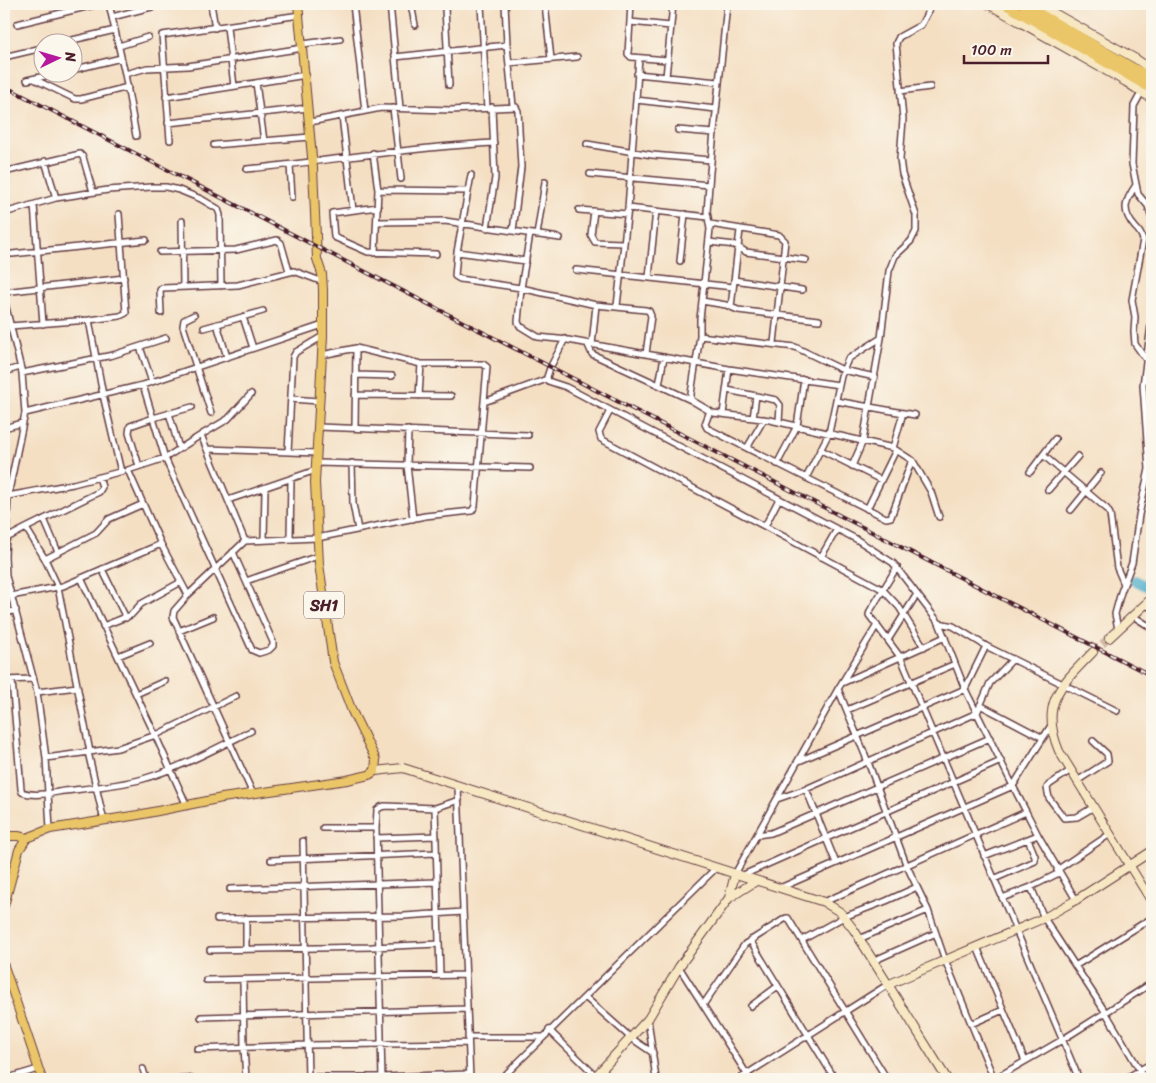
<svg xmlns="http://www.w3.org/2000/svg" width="1156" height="1083" viewBox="0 0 1156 1083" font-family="Sriracha,sans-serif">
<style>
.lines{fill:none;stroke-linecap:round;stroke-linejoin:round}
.river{stroke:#4badca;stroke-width:10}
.secondary-tunnel{stroke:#d2b9a5;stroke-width:8;stroke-dasharray:8 4;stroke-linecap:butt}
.street-casing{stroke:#643c42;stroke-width:8}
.secondary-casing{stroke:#643c42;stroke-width:10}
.primary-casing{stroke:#643c42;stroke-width:10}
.highway-casing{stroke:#643c42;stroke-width:11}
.street{stroke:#fff;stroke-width:5}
.secondary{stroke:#f7e8c3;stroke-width:8}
.primary{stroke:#ebc669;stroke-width:8}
.highway{stroke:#ebc669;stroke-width:9}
.rail-casing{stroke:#4a1f2b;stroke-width:4}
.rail{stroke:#fbf7ec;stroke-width:2;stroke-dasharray:5.5;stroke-linecap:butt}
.labels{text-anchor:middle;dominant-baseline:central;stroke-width:5;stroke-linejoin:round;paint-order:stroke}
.shield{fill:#fbf7ec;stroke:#7f6065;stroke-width:1}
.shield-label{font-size:16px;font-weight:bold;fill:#4a1f2b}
</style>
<rect width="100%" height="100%" fill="#fbf7ec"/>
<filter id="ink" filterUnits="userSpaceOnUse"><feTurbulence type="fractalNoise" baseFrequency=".02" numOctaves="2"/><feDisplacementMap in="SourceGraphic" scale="10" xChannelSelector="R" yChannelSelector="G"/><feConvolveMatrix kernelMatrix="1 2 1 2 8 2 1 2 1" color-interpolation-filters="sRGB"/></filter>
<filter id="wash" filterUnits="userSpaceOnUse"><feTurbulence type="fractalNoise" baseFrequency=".0096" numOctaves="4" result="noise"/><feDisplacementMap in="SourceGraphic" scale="20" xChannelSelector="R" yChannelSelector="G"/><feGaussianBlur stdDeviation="1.12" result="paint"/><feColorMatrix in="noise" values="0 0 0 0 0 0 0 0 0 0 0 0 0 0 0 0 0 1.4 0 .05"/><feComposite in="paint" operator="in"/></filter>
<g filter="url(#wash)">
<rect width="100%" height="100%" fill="#f4dfc3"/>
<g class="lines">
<path class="river" d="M1134,580L1152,589"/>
</g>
</g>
<g filter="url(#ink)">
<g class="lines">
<path class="secondary-tunnel" d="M1093,652L1109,638"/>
<g class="street-casing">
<path id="street" d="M109,4L125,74L136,136
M211,4L215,28
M353,4L365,111
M390,4L400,108
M411,4L415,25
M505,4L507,45L513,106
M545,4L551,59
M631,4L628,54L631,57L668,60
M727,4L710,172L707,212L710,229L700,319V336L691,394V400L713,413L770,420L893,448L913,461L931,492L939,517
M481,5L487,108
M445,8L449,85
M112,17L163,4
M630,22L671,26
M17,24L98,4
M227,27L234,86
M64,42L115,30
M303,44L340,39
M119,46L148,37
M8,56L42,48
M395,57L507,45
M509,63L577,57
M72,70L121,58
M125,74L147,68L188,66L303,48
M637,74L718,82
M666,77L673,4
M34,79L75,99H81L128,87
M27,80L63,72
M256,83L264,141
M900,91L930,87
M1141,93L1134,106L1132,164L1138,194L1148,206L1152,219
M166,97L306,75
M636,100L716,109
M393,108L401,179
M342,116L353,210
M310,122L381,108L451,110L516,107L518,111L521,167L513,231
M168,123L308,108
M678,130L714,133
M170,140L162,35L300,15
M587,144L652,155L711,160
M214,145L310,137
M373,153L378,190L375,253
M45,161L56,198
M290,165L292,197
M247,169C329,161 411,147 494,143
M4,172L80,154L83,157L93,192
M590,174L709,185
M471,175L457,252L455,276L460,279L521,288L596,305L646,310L649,311L651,316L646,354
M1136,185C1125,201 1121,211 1135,227C1139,231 1142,235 1143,240L1132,300L1135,317L1134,332L1135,344L1147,361
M378,190L468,191
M34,205L43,324
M378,207L332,213L334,237L368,252L436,254
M628,208L708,217
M579,210L627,214
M594,211L591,235L595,242L623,243
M4,213L56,198L108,190L151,187H166L179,190L201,199L218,209L220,215L221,286
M182,221L183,287
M378,222L445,221L560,238
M710,224L779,235L785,241L774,343
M487,228L495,178L492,107
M530,234L521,288L518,322L520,326L538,337L568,340L729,369L839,385
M537,235L545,182
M709,242L735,245L746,252L806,260
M160,252L236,250L277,240L281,243L289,271
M457,252L526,261
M12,254L146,240
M680,261L685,214
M576,270L733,287
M649,277L656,211
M734,280L802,290
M4,292L124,278
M4,299L22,373L25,413
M702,301L726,305L738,310L819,320
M617,306L628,208L639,58
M731,307L740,230
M161,313L160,290L162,288L238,285L294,271L323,282
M194,315L184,320L183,326L211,413
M243,317L253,348
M89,320L103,395L121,472
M217,324L227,357
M4,328L10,326L89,320L120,316L126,313L119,214
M204,328L263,311
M700,336L795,347L843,370L875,377
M588,345L592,354L691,400
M592,345L596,305
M140,347L152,382
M552,364L565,339
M550,368L547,377L548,381L566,387L856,539L893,563L939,623L965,689L1013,786L1038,835L1076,900
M4,372L20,367
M22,373L113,355L166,338
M356,375L392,376
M143,385L165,458L252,650L259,653L269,650L273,646V642L233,552
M659,385L664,357
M727,390L776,400L780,405L779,422
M355,395L451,396
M419,396L421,364
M291,399L319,401
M836,401L915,415
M484,402L547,379
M610,411L599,432L601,439L882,589L899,607L924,647
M710,411L705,424L707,428L886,518L891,517L892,514L912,460
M169,413L179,448
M723,414L729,369
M753,418L756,396
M318,427L528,435
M4,428L22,423
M355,428L356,348
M408,430L407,465L413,519
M201,435L228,419L251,394
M747,448L764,419
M893,448L903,413
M207,449L317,453
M821,450L881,480
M288,452L293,357L296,352L323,336
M1043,455L1107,509L1110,514L1117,568L1124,584
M316,463L530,468
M352,463L353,504L358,530
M777,464L797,426L804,379
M139,466L129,433L130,426L153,418L192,407
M852,466L863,441L881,338L889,271L895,256L911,241L916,231V215L902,174L900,159L903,119L896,43L899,37L921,25L932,4
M1030,472L1055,439
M806,478L829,433L841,376L848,359L881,338
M1048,490L1078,456
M8,496L73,484L123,471
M228,500L316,470
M867,509L896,450
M1071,510L1101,473
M44,519L58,552
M765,526L779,499
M26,528L99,492L102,487L99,477
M5,539L26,528L45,559L58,587L90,752
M290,539L291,479
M264,540L265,489
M161,544L188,595L245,541
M821,557L837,529
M45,559L96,533L109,519L143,504
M897,567L870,611L869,615L901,658L1079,1079
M102,569L126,618
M81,578L157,739L187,806
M246,581L318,556
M188,595L174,611L173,617L253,794
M11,596L63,586L161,544L128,470L165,458L201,435L245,541L317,538L425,516L472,511L475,506L487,367L483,364H421L356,348L322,355
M1145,605L1152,608
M4,614L16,610
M1133,616L1152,628
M939,623L953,626L986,646L1117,711
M103,626L131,615L141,604L181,582
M1118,629L1115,614L1121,592L1132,563L1139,515L1149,469L1143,385L1152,318
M179,631L213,617
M888,640L917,594
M118,656L150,643
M4,680L33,679
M12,680L21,789L22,792C34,797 51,793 64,791C90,788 117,786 143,779C180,768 217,748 251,731
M842,683L945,637
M838,689L868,762L906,864L928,910L945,960L994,1079L1062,1040L1152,983
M37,692L77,687
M136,694L165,681
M980,705L1043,738
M847,710L955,664
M88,752L104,821
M46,758L118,748L156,735L236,696
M799,761L965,689L986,646
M1071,770L1049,785L1047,788L1049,798L1064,818L1077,817L1094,807
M1077,781L1108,761L1107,754L1093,741
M458,787L470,1079
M806,789L836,863
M777,799L806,789L977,713L990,683L1013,659
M435,808L440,975
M323,828H376
M50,829L46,758L37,692L6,576L5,556L8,496L25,413L143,385L323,325
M757,835L771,833L990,738
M376,838L436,836
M303,841L308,1079
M984,856L1038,835
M271,860L436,853
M1057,870L1110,834
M735,874L838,689L877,625
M741,876L1001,761
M994,879L1035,861V856L1028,839
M1031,887L1044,918L1106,1013L1145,1079
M780,888L1013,786L1050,727
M230,889L437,882
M1002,898L1031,887L1059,873
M824,902L1026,812
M246,918V949
M217,919L404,916L463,912
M859,939L928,910
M750,940L835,1079
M802,940L844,917L886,901L917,887
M977,947L1025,1061
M210,950L372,947L439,944
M873,961L936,933
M1075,966L1152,918
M679,967L750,1079
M243,979L244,1047L246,1079
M206,980L466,975
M585,997L631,1038L653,1053
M703,1005L745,944L786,918H788L887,1079
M751,1006L778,986
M201,1017L467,1009
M648,1019L656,1079
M971,1024L1003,1010
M549,1030L596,1076
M468,1037H542
M197,1049L307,1045L468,1043
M143,1069L146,1079
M5,1079L38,1069
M178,1079L186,1078L191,1079
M270,1079L308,1077H382L470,1074
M382,1079L376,828L377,810L381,807L385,806L435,808L459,800
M501,1079L716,868
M739,1079L887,985
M1125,1079L1152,1063"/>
</g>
<g class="secondary-casing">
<path id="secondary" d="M988,4L1126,82L1152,99
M1038,4L1136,59L1152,70
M1109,638L1152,598
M1093,652C1061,685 1039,703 1059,751L1152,902
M375,771L403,768L824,902L840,912L854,930L947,1079
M729,898L756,881
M887,985L1044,918L1076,900L1152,851
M593,1079L648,1019L679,967L729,898L735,874"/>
</g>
<g class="primary-casing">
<path id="primary" d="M4,836H18L27,838
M4,906L19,850L27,838L50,829L138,815L222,798L347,780L369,775L375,771L376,760L352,711L333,662L319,564L315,482L323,336V290L322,274L317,259L313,168L298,4
M4,966L42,1079"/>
</g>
<g class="highway-casing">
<path id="highway" d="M1005,4L1152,89
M1023,4L1152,79"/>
</g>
<use href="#street" class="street"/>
<use href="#secondary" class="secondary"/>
<use href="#primary" class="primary"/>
<use href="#highway" class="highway"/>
<g class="rail-casing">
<path id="rail" d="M4,86L1152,676"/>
</g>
<use href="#rail" class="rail"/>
</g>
</g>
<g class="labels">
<rect class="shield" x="304" y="591.5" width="40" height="27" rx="4"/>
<g class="shield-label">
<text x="324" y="605">SH1</text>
</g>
</g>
<rect width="1156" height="1083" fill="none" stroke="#fbf7ec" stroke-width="20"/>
<g transform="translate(58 58) rotate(85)"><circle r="24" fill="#fbf7ec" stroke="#b4a19f"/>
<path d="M0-4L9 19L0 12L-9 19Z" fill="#b5179e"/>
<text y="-8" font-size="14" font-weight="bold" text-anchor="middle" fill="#4a1f2b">N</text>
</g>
<path d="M964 55v8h84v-8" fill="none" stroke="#4a1f2b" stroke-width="2.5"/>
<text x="971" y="55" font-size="15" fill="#4a1f2b" stroke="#fbf7ec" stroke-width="4" paint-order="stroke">100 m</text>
</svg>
